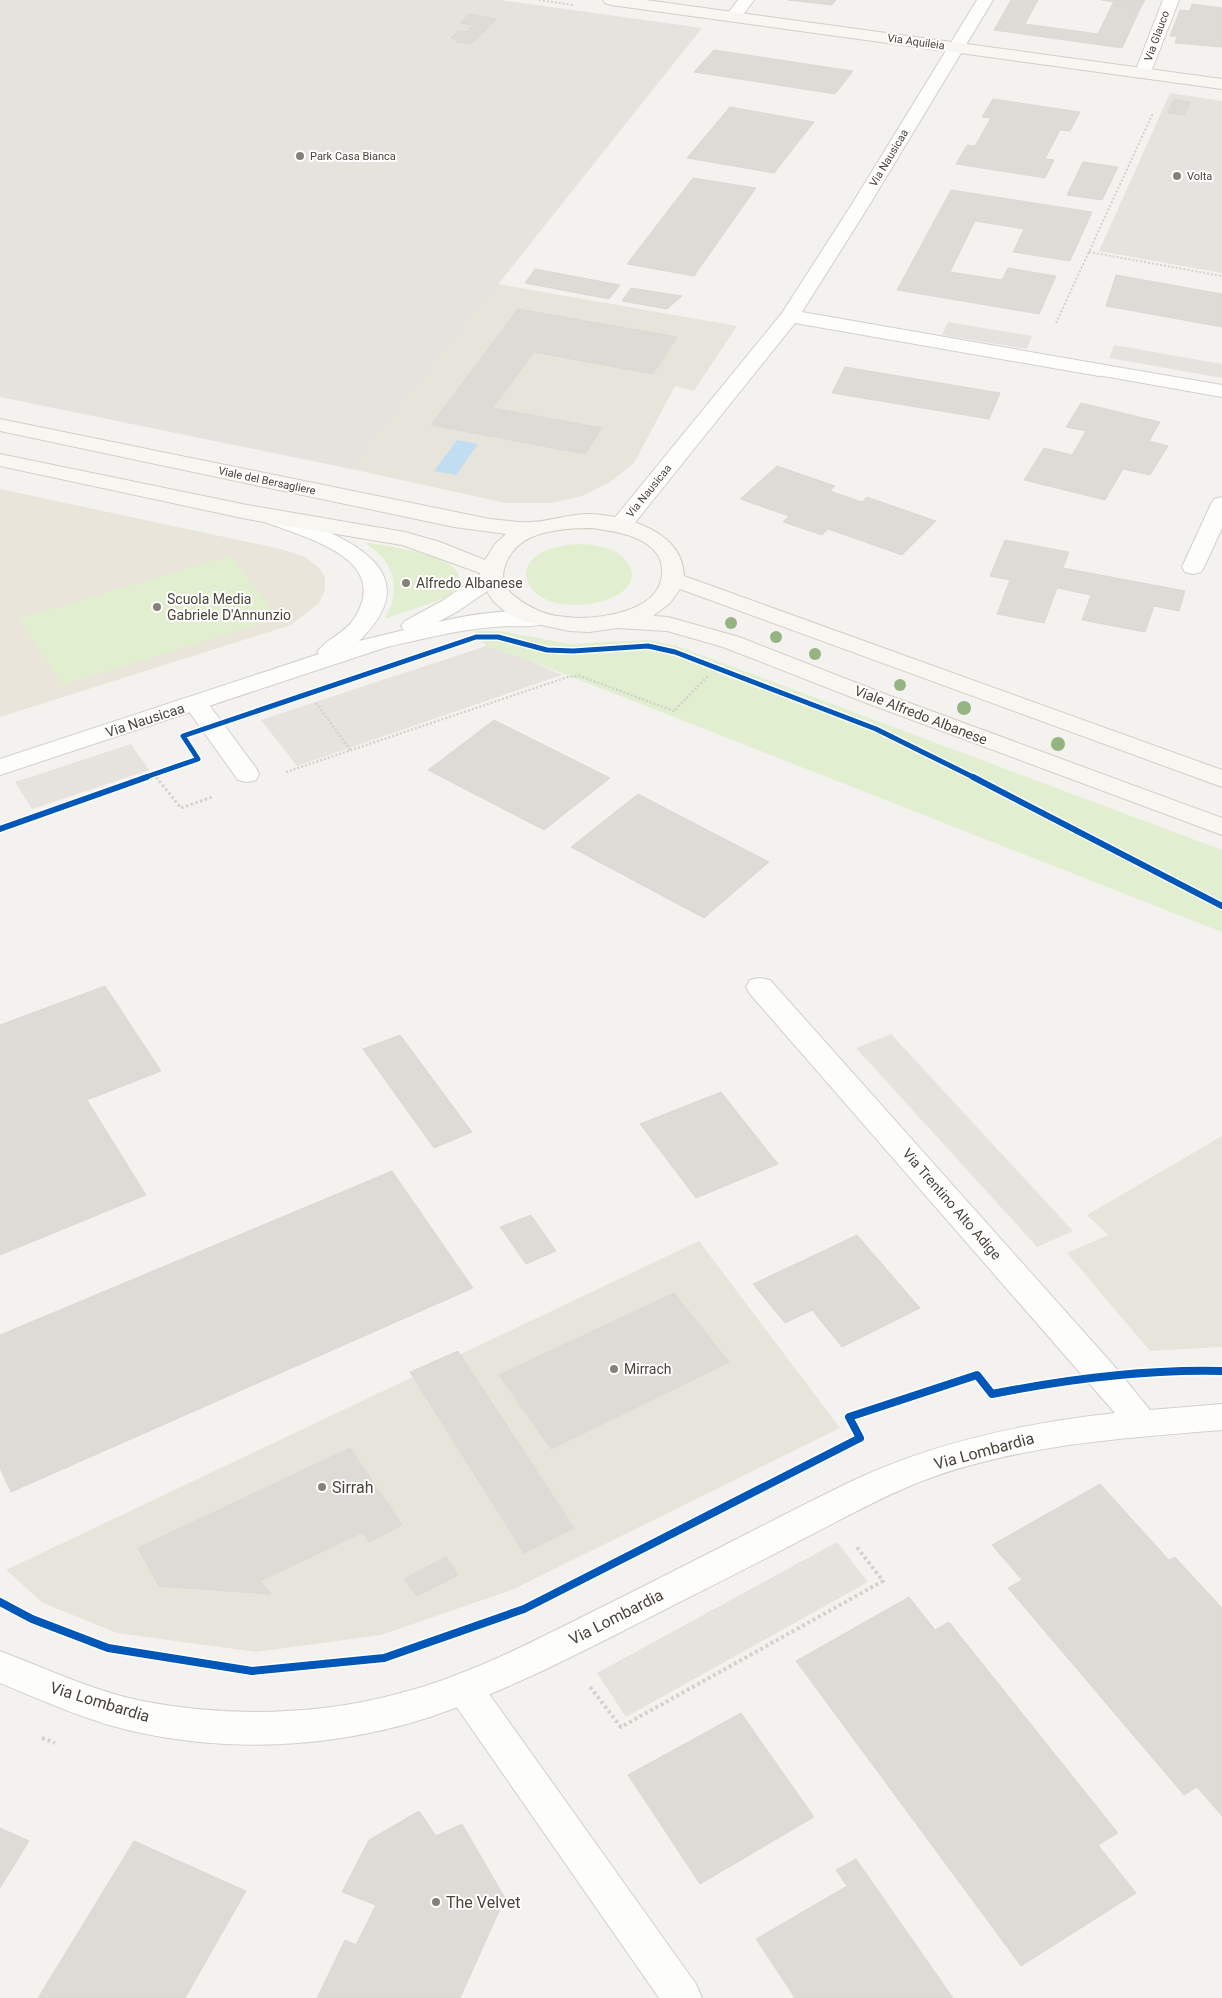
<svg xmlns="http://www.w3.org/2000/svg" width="1222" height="1998" viewBox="0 0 1222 1998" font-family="Roboto,sans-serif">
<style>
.residential{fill:#e7e4dc}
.education{fill:#eae5da}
.green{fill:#e1eecf}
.parking{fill:#e6e3df}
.water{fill:#c0ddf1}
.building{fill:#dedbd6;stroke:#dcd9d4}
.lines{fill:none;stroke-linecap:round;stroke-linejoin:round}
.lane-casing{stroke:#d2d0cb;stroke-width:2}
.street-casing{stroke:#d2d0cb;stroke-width:2}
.secondary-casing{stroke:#d3cfc5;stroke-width:2}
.path-far3{stroke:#d3d2cc;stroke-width:2;stroke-dasharray:2 2;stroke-linecap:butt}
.path-far2{stroke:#d3d2cc;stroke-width:2.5;stroke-dasharray:2 2;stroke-linecap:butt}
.path-far1{stroke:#d3d2cc;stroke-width:3;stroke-dasharray:2.5 2.5;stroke-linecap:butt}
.path{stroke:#d3d2cc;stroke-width:4;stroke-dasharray:3 3;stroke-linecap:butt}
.lane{fill:#fdfdfc;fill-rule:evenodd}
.street{fill:#fdfdfc;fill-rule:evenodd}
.secondary{fill:#f7f6f1;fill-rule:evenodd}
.cycleway-far2-casing{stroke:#fff;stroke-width:8}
.cycleway-far1-casing{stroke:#fff;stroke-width:9}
.cycleway-casing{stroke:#fff;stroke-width:11}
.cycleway-far2{stroke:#0057b8;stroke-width:5}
.cycleway-far1{stroke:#0057b8;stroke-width:6}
.cycleway{stroke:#0057b8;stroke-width:8}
.tree{fill:#96b382}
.poi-dot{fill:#868178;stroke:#fff;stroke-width:2}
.labels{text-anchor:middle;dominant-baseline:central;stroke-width:4;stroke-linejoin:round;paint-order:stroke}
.far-street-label{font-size:11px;fill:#4b4439;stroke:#fff}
.far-poi-label{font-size:11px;fill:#4b4439;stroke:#fff;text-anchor:start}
.poi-label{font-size:14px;fill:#4b4439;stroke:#fff;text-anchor:start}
.street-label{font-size:14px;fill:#4b4439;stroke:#fff}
.near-street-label{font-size:16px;fill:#4b4439;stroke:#fff}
.near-poi-label{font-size:16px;fill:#4b4439;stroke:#fff;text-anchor:start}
</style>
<rect width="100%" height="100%" fill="#f4f2ee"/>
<path class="residential" d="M498,284L737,326L694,391L675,386L634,463L610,482L582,496L552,503H506L351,469Z
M1222,1136V1347L1150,1351L1067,1253L1108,1235L1087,1215Z
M699,1241L840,1428L514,1589L381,1635L256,1652L117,1633L43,1603L6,1570Z"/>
<path class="education" d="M0,489L281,549L305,557L320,569L325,578V590L319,603L291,625L0,717Z"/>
<path class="green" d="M365,542C383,546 465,555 459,581C457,591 446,598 437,601L384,619C397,600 398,576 383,558C378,552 371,548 365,542Z
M582,544C598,545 618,549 627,562C658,605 532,626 526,575C527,550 562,544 582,544Z
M230,556L279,618L63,685L19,619Z
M474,631H500L570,644L648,640L677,646L1222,850V932L526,659L486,646Z"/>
<path class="parking" d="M0,0H500L702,28L351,469L0,397Z
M1170,93L1222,101V273L1099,251Z
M948,322L1032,336L1027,349L942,335Z
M1114,345L1222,364V378L1109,358Z
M486,646L526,659L562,675L297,766L261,720Z
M131,744L149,770L32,809L15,782Z
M891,1034L1073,1231L1037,1247L856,1048Z
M837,1542L868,1582L626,1717L597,1673Z"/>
<path class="water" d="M457,440L478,444L456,475L434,471Z"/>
<path class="building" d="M788,0H836L832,5Z
M1011,0H1038L1025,24L1098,34L1112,5L1140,9L1122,48L994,30Z
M1101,0H1145L1140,9L1112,5L1114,2Z
M1192,4L1222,8V47L1175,43L1177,36H1170L1180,10L1190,11Z
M469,14L497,19L471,44L456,42L459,40L450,38L459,31L466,32L473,25L460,23Z
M714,50L853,71L835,94L694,72Z
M993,99L1080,112L1070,131L1060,130L1045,159L1054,160L1045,178L956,164L967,145L975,146L991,118L982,117Z
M1174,99L1190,102L1185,115L1168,113Z
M730,107L814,122L774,173L687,158Z
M1083,162L1118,167L1102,200L1067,195Z
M693,178L756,188L694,276L627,264Z
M951,190L1092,212L1070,261L1013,252L1024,229L975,221L950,272L1002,280L1008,268L1056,276L1039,314L897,290Z
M535,269L620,285L609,299L525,283Z
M1116,275L1222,294V327L1106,306Z
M631,288L682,296L667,309L622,301Z
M518,309L677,337L653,374L534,352L493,408L602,428L585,454L431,425Z
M845,367L1000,393L989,419L832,393Z
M1081,403L1160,422L1149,441L1168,446L1150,475L1123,469L1105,500L1024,480L1044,448L1072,455L1086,431L1066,427Z
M777,466L835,486L830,491L862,502L867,497L936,521L902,555L828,529L822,535L783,522L789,516L740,499Z
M1005,540L1069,552L1063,568L1185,591L1179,611L1154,606L1145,632L1082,620L1091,595L1057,588L1044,623L997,614L1010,580L990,576Z
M494,720L610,778L544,830L428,770Z
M638,794L769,862L704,918L571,847Z
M105,986L161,1071L87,1100L146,1195L0,1255V1025Z
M400,1035L472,1132L434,1148L363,1049Z
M721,1092L778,1164L696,1198L640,1124Z
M392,1171L473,1288L11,1492L0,1468V1335Z
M531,1215L556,1251L526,1264L500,1227Z
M857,1235L920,1308L842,1347L812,1310L785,1323L753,1284Z
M674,1293L729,1362L551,1449L499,1375Z
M458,1351L574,1528L524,1553L410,1372Z
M350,1448L402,1525L369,1542L363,1532L260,1581L271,1594L159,1586L138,1548Z
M1100,1484L1169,1560L1175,1557L1222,1608V1816L1197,1787L1184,1795L1008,1588L1022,1580L992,1545Z
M446,1557L458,1575L417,1596L404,1579Z
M909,1597L935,1630L949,1622L1118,1833L1098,1845L1136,1893L1021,1966L796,1661Z
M741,1713L814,1817L700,1884L628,1775Z
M419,1811L436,1836L462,1824L505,1898L460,1998H317L345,1940L356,1945L376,1905L342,1892L369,1840Z
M0,1828L29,1841L0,1888Z
M134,1841L246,1891L185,1998H38Z
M856,1859L953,1998H795L756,1939L847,1886L836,1870Z"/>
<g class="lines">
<g class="lane-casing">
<path id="lane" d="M1099,364L1222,385V397L1092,374L1089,370L1092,366Z
M1222,497V528L1204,567L1201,572L1193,574L1185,572L1182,567L1211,504L1214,499Z
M195,696L204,698L256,768L259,774L256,780L247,782L238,780L183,703L186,698Z
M464,1672L477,1677L696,1984L702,1998H659L451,1699L446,1688L451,1677Z"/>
</g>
<g class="street-casing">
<path id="street" d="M738,0H754L739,20H727L725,17Z
M977,0H993L870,204L802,312L1099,364L1106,366L1109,370L1106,374L1099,376L795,323L629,530L621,532L613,530L610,525L613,520L782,313L852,204Z
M1163,0H1179L1151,72L1149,76H1137L1135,72Z
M273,510C287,514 299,520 312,525C370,548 420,582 359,641L404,630L401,626L405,621L442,601L483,573L491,571L499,573L502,578L499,583L458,611L438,622C468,615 513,607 543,614L547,619L543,624C527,628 510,625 493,627C457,630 422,639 387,647L0,775V759L319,654L317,652C326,639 345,633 354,619C393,558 305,538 265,522L262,517L265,512Z
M760,978L770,980L1115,1367L1150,1410L1222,1404V1430C1122,1438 1016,1445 922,1481C881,1497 844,1518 805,1538C746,1569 685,1599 625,1630C562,1662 498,1694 430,1717C338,1747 235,1753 141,1733C92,1723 46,1702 0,1683V1651C47,1669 93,1691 142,1701C225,1717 315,1716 397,1694C465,1677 528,1644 590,1613C678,1570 764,1524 852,1481C935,1442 1025,1423 1115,1413L750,994L746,987L750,980Z"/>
</g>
<g class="secondary-casing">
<path id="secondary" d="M603,0H646L1222,79V89L611,5L605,3Z
M0,419L490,519C504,520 518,523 532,522C552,521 571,513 592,514C630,517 683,532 684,576L1222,770V787L680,589L670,603L653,616L668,617L739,637L885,694L1222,818V835L869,704L723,647L667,631L617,628L589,632L569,631L523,621L507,613L494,602L481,583L480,573L402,545L247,519L0,466V454L247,505L405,532L440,542L485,560L495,544L506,534L454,527L0,431ZM592,528C613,531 644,535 657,554C661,560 662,566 662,572C662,610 606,618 577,618C564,617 549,616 537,610C517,600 495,587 506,563C511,551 520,542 532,537C551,529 572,528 592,528Z"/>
</g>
<path class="path-far3" d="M539,0L573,5
M1089,252L1222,276
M1056,323L1153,113"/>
<path class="path-far2" d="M316,703L351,751
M286,772L568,677L580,676L674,711L708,676
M154,775L157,778"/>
<path class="path-far1" d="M156,777L181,808L212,797"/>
<path class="path" d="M590,1687L621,1727L883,1581L856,1546
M42,1738L55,1743"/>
<use href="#lane" class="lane"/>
<use href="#street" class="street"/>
<use href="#secondary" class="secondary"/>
<g class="cycleway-far2-casing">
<path id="cycleway-far2" d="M143,778L198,759L183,736L476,637H498L547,650L573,651L648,646L675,652L876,729L975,778"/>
</g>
<g class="cycleway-far1-casing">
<path id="cycleway-far1" d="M973,777L1222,906
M0,829L147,777"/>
</g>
<g class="cycleway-casing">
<path id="cycleway" d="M0,1602L32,1619L108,1648L252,1671L384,1658L524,1609L860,1438L849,1417L977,1375L992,1394C1068,1379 1144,1369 1222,1371"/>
</g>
<use href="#cycleway-far2" class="cycleway-far2"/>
<use href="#cycleway-far1" class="cycleway-far1"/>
<use href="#cycleway" class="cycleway"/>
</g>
<g class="tree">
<circle cx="731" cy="623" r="6"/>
<circle cx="776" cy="637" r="6"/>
<circle cx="815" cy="654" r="6"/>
<circle cx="900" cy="685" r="6"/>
<circle cx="964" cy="708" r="7"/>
<circle cx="1058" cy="744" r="7"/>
</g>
<g class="poi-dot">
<circle cx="300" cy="156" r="5"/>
<circle cx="1177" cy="176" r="5"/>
<circle cx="406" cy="583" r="5"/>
<circle cx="157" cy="607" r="5"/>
<circle cx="614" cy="1369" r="5"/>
<circle cx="322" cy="1487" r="5"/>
<circle cx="436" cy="1902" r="5"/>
</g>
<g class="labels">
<g class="far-street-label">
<text transform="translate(1157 36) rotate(-70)">Via Glauco</text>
<text transform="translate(916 42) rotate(8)">Via Aquileia</text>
<text transform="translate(889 158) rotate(-59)">Via Nausicaa</text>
<text transform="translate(267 481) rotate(12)">Viale del Bersagliere</text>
<text transform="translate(649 491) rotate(-51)">Via Nausicaa</text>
</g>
<g class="far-poi-label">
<text x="310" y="156">Park Casa Bianca</text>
<text x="1187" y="176">Volta</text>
</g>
<g class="poi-label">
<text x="416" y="583">Alfredo Albanese</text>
<text x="167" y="599">Scuola Media<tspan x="167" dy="16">Gabriele D'Annunzio</tspan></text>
<text x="624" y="1369">Mirrach</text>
</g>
<g class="street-label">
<text transform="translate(921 715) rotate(21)">Viale Alfredo Albanese</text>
<text transform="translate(145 720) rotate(-18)">Via Nausicaa</text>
<text transform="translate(952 1204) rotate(49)">Via Trentino Alto Adige</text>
</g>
<g class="near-street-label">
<text transform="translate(984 1451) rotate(-15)">Via Lombardia</text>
<text transform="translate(616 1617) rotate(-27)">Via Lombardia</text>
<text transform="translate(100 1702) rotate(17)">Via Lombardia</text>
</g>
<g class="near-poi-label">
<text x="332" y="1487">Sirrah</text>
<text x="446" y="1902">The Velvet</text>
</g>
</g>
</svg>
